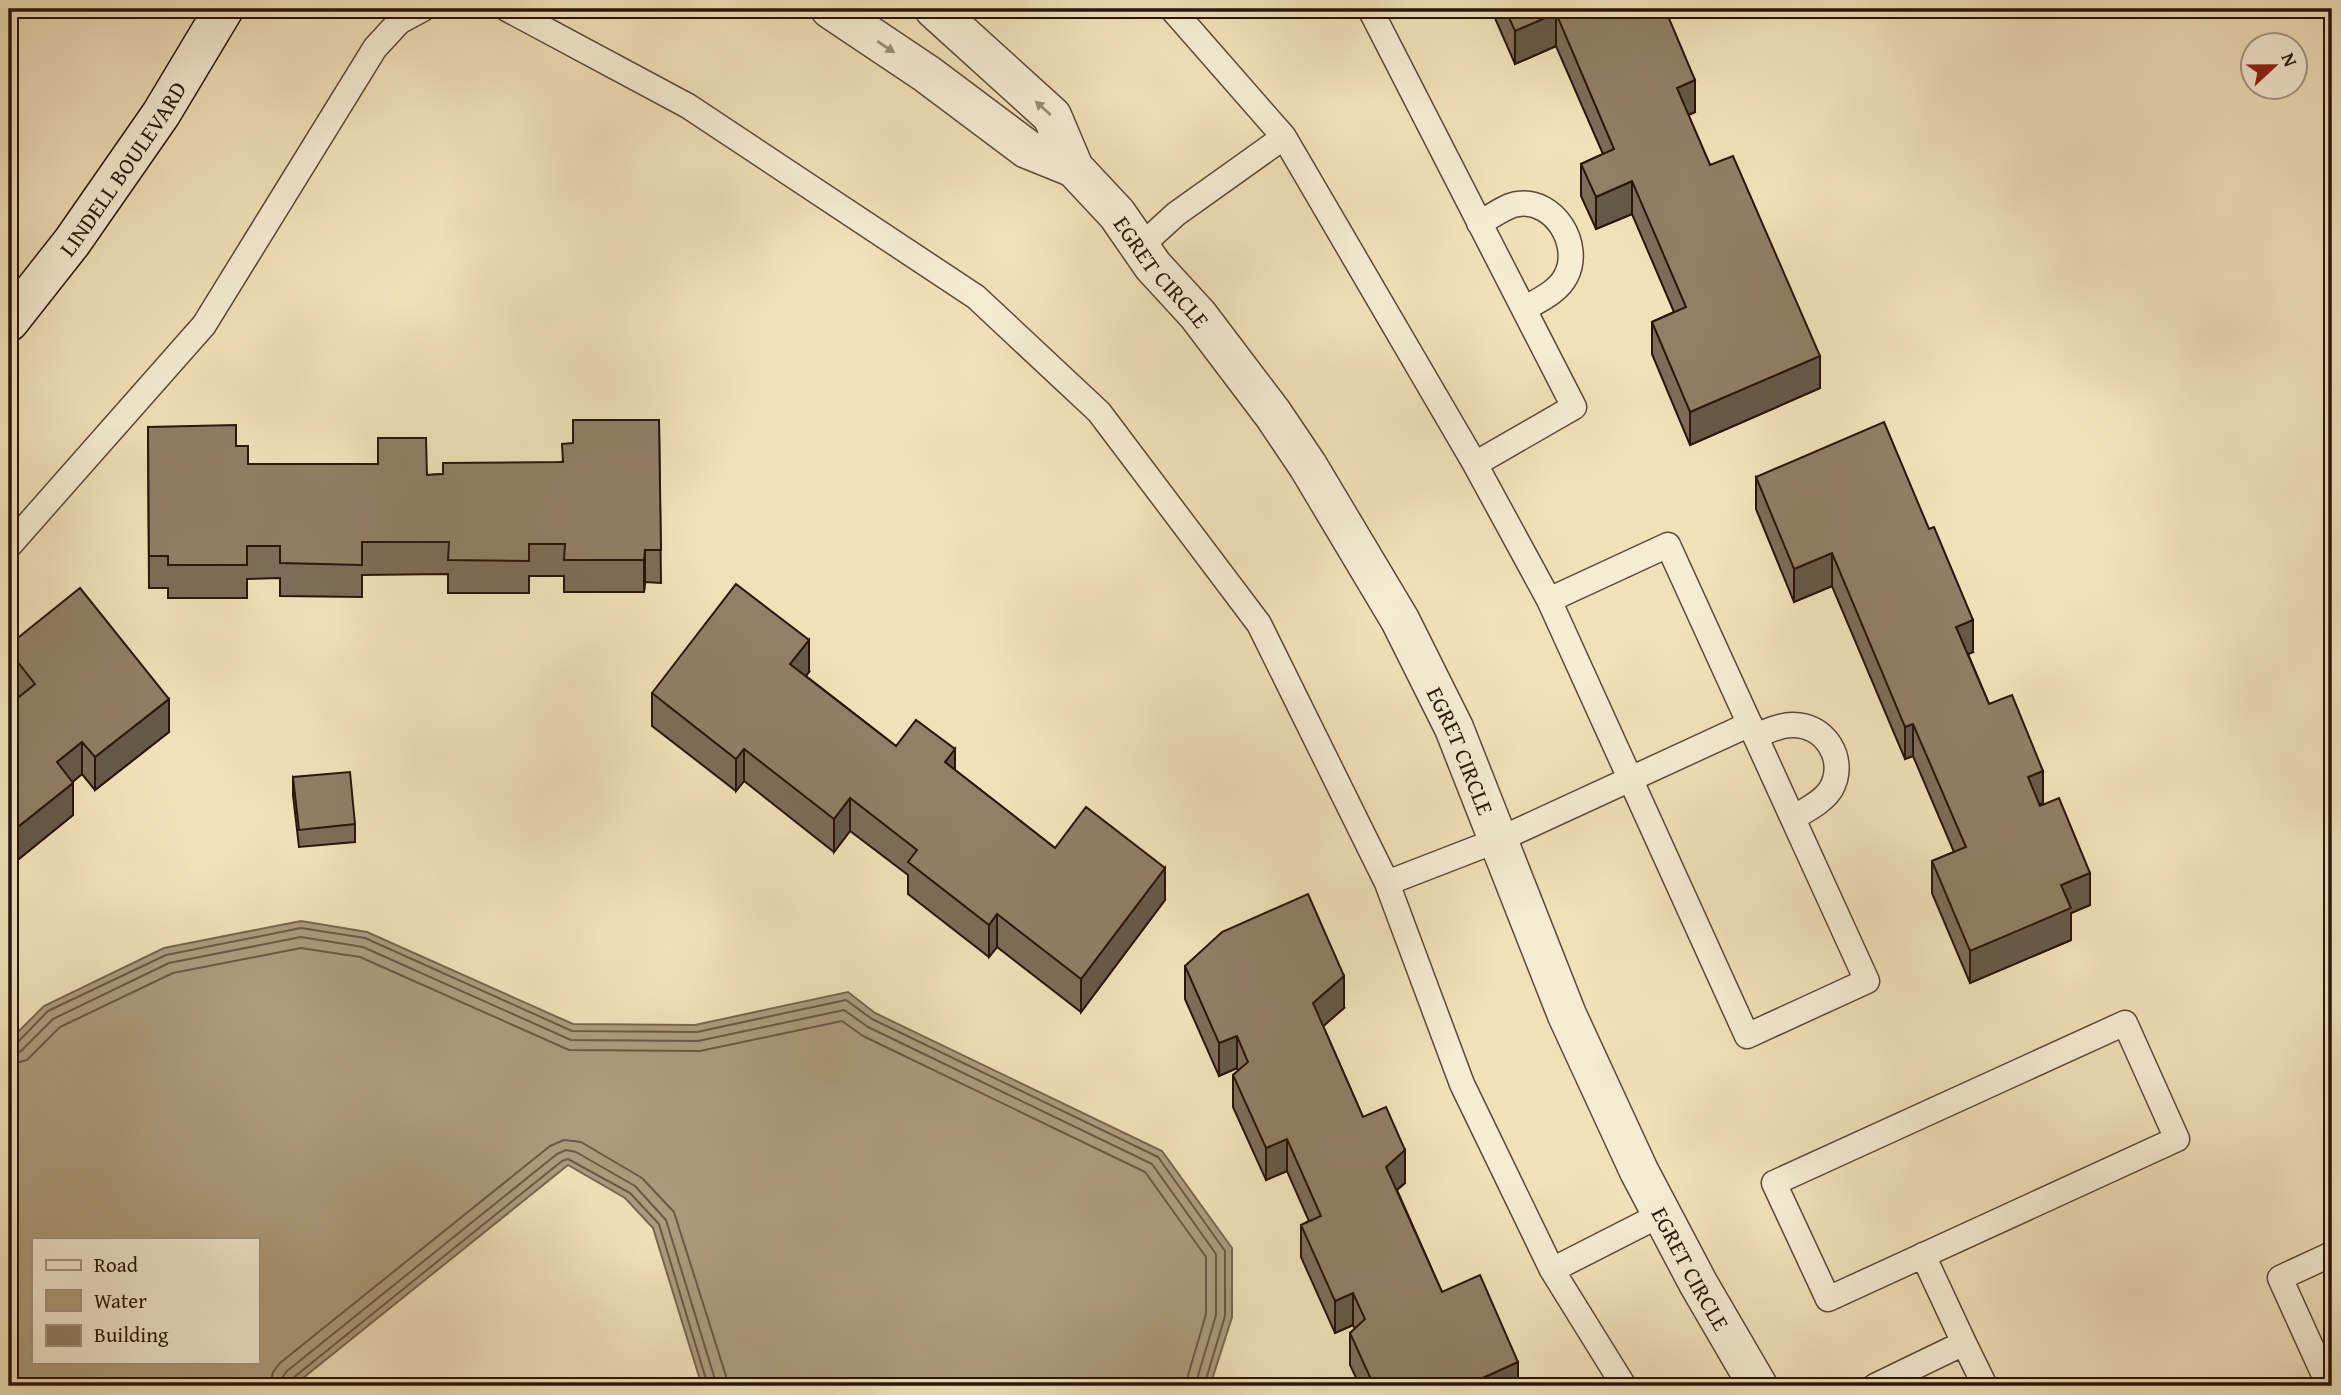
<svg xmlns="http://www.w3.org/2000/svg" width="2341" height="1395" viewBox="0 0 2341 1395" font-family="'Gentium Book Plus',serif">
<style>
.water{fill:#ad9c7e;stroke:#79664f;stroke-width:2;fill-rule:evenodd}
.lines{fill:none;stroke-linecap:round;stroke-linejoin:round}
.shore{stroke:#6c5844;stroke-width:2}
.lane-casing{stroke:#5c4836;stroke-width:27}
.street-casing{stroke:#5c4836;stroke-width:41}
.secondary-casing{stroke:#2a1509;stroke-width:41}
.lane{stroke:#f6ecd3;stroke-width:24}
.street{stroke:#f6ecd3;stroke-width:38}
.secondary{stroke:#f6ecd3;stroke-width:38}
.wall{fill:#7d6d58;stroke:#2a1509;stroke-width:2}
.shaded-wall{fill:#665947;stroke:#2a1509;stroke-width:2}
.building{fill:#917f66;stroke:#2a1509;stroke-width:2}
.oneway{fill:#9a8b78}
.labels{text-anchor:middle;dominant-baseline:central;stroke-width:7;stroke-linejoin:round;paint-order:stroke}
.street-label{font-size:23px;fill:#2a1509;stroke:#f6ecd3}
</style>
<rect width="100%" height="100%" fill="#f1e1bb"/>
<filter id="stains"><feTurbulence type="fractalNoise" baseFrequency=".00286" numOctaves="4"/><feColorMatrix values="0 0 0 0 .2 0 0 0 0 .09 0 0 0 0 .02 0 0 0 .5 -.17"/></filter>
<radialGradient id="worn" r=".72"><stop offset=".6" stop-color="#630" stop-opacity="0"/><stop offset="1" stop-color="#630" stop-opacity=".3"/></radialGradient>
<path class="water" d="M301,921L367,932L573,1024L695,1025L848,992L875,1013L1162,1151L1232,1248V1317L1210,1386H702L653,1228L625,1198L568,1165L293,1386H12L9,1377V1041L44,1006L164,948ZM33,1239H257V1362H33Z"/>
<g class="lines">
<path class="shore" d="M9,1046L16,1044L48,1011L166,955L301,928L365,938L572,1031L697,1032L846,1000L872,1019L1158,1157L1225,1251V1316L1204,1386
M9,1055L21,1051L53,1019L169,963L301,937L363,947L571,1040L698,1041L844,1010L868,1027L1152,1164L1216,1254V1315L1195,1386
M9,1065L27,1060L60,1027L173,973L301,948L360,957L569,1050L700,1051L842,1021L863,1036L1145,1172L1206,1257V1314L1185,1386
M270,1386L273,1372L280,1363L550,1146L564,1140L581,1142L642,1178L674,1212L726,1376L727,1386
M281,1386L282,1378L287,1371L557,1154L566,1150L576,1152L635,1186L666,1220L717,1386
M289,1386L293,1378L562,1161L568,1159L630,1193L659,1224L708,1386"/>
<g class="lane-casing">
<path id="lane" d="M507,9L688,106L976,297L1099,412L1259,624L1387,883L1462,1084L1552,1270L1624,1386
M1172,9L1284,137L1475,464L1549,600
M1370,9L1574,407L1475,464
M1479,223C1490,218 1506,205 1518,204C1555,199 1582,245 1566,276C1558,292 1539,300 1524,309
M1140,247L1176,214L1284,137
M1668,545L1867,981L1747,1036L1549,600Z
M9,546L204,325L375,48L399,22L423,9
M1755,736C1766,732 1779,725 1791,725C1824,723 1848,759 1831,789C1823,802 1806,810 1793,818
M1387,883L1498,840L1750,724
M2125,1023L2177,1139L1828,1299L1774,1183Z
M1552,1270L1662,1214
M1964,1343L1985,1386
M1875,1386L1964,1343L1923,1255
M2329,1386L2280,1278L2332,1254"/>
</g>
<g class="street-casing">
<g id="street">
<path d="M830,9L927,74L1027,149L1074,168"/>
<path id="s1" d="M934,9L1052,116L1074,168L1117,214L1153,266L1198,315L1273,414L1308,466L1400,620L1454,728L1567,1015L1639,1171L1698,1283L1758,1386"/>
</g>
</g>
<g class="secondary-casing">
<g id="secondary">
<path id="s2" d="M9,322L72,242L161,114L224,9"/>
</g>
</g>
<use href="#lane" class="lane"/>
<use href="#street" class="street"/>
<use href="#secondary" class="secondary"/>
</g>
<path class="wall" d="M1491,9H1644H1643L1695,112L1688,115L1710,165L1820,388L1690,445L1652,354V322L1674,312L1632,214L1596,229L1581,196V164L1603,154L1556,46L1515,64Z
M659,420L661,583L645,582L644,592H564V576H529V593H448V574L362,575V597L280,596V578L247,579V598H168V588H149L148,427L236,446L248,464L427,475L443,474L562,462L573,443Z
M1756,477L1973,652L1968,654L1989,704L2043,803L2040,805L2090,905L2071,913V940L1970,983L1932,893V861L1954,852L1913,756L1905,759L1832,586L1794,602L1756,509Z
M9,645L169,732L95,790L82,774L72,782L73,815L9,867V705L19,697L9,683Z
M809,672L806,676L896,746L955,770L1055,848L1165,900L1081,1012L997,947L989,957L908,894V875L850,831L834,852L744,781L736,791L652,726V693Z
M293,777L355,824V842L299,847L293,795Z
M1185,966L1344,1008L1323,1026L1363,1117L1405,1183L1397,1190L1442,1292L1518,1386H1360L1350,1365V1333L1355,1329L1353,1325L1335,1333L1301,1257V1225L1309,1221L1287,1171L1266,1180L1233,1107V1075L1238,1071L1237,1068L1219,1076L1185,999Z"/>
<path class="shaded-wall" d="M1556,13V46L1515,64V31Z
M1695,80V112L1677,120V88Z
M1632,181V214L1596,229V197Z
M1820,356V388L1690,445V412Z
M645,550V582L644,592V560Z
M1832,553V586L1794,602V569Z
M1973,620V652L1956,659V627Z
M809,640V672L790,696V664Z
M169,699V732L95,790V757Z
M1913,724V756L1905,759V727Z
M82,742V774L57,795V762Z
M744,749V781L736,791V759Z
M955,749V782L945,762Z
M2043,771V803L2028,809V777Z
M73,783V815L9,867V834Z
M850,798V831L834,852V819Z
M1165,868V900L1081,1012V979Z
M2090,873V905L2071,913V940L1970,983V951L2061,885Z
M997,914V947L989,957V925Z
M1344,976V1008L1313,1035V1003Z
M1237,1036V1068L1219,1076V1043Z
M1287,1139V1171L1266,1180V1148Z
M1405,1150V1183L1386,1199V1167Z
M1353,1293V1325L1335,1333V1301Z
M1518,1362V1386H1465Z"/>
<path class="building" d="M1505,9H1643L1644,10L1648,9H1665L1695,80L1677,88L1710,165L1733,156L1820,356L1690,412L1652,322L1686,307L1632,181L1596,197L1581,164L1614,149L1556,13L1515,31Z
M573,420H659L661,550H645L644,560H564L565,544H529V561L448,560L449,542H362V565L280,563V546H247V565H168V556H149L148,427L236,425V446H248V464H378V438H426L427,475L443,474V463L563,462L562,444L573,443Z
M1884,422L1929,529L1934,527L1973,620L1956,627L1989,704L2012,695L2043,771L2028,777L2040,806L2059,798L2090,873L2061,885L2071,908L1970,951L1932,861L1966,847L1913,724L1905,727L1832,553L1794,569L1756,477Z
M736,584L809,640L790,664L896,746L916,720L955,749L945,762L1055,848L1086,807L1165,868L1081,979L997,914L989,925L908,862L917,850L850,798L834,819L744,749L736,759L652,693Z
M80,588L169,699L95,757L82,742L57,762L73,783L9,834V705L35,684L9,651V645Z
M350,772L355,824L299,830L293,777Z
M1308,894L1344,976L1313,1003L1363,1117L1386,1107L1405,1150L1386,1167L1442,1292L1480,1275L1518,1362L1465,1386H1374L1350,1333L1365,1319L1353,1293L1335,1301L1301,1225L1321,1216L1287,1139L1266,1148L1233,1075L1248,1062L1237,1036L1219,1043L1185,966L1222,932Z"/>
<defs><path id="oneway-solid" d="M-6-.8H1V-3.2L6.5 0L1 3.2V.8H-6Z" transform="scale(1.75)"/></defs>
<g class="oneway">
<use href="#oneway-solid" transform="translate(886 47) rotate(34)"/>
<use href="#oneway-solid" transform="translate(1043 108) rotate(-138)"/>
</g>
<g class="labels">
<g class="street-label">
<text stroke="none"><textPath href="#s2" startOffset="191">LINDELL BOULEVARD</textPath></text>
<text stroke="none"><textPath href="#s1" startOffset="352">EGRET CIRCLE</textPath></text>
<text stroke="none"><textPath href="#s1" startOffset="919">EGRET CIRCLE</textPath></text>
<text stroke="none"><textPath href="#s1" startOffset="1486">EGRET CIRCLE</textPath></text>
</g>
</g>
<rect width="2341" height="1395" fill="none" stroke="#f1e1bb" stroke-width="35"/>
<rect x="10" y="10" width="2320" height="1374" fill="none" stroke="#2a1509" stroke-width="3.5"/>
<rect x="18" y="18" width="2306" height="1360" fill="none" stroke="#2a1509" stroke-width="2"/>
<rect x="32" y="1238" width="228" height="126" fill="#f6ecd3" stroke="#a49682" stroke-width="2"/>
<rect x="46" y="1260" width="35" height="10" fill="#f6ecd3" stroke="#a49682" stroke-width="2"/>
<text x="94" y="1272" font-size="21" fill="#2a1509">Road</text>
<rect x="46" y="1290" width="35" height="21" fill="#ad9c7e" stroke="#a49682" stroke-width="2"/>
<text x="94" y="1308" font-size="21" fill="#2a1509">Water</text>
<rect x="46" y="1325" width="35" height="21" fill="#917f66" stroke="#a49682" stroke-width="2"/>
<text x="94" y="1342" font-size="21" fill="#2a1509">Building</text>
<g transform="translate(2274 66) rotate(68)"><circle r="33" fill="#f6ecd3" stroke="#a49682" stroke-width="2"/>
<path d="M0-5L12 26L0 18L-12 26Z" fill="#8f2418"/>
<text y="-10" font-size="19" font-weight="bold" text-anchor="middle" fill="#2a1509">N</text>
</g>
<rect width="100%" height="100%" filter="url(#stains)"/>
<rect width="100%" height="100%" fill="url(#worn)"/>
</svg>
